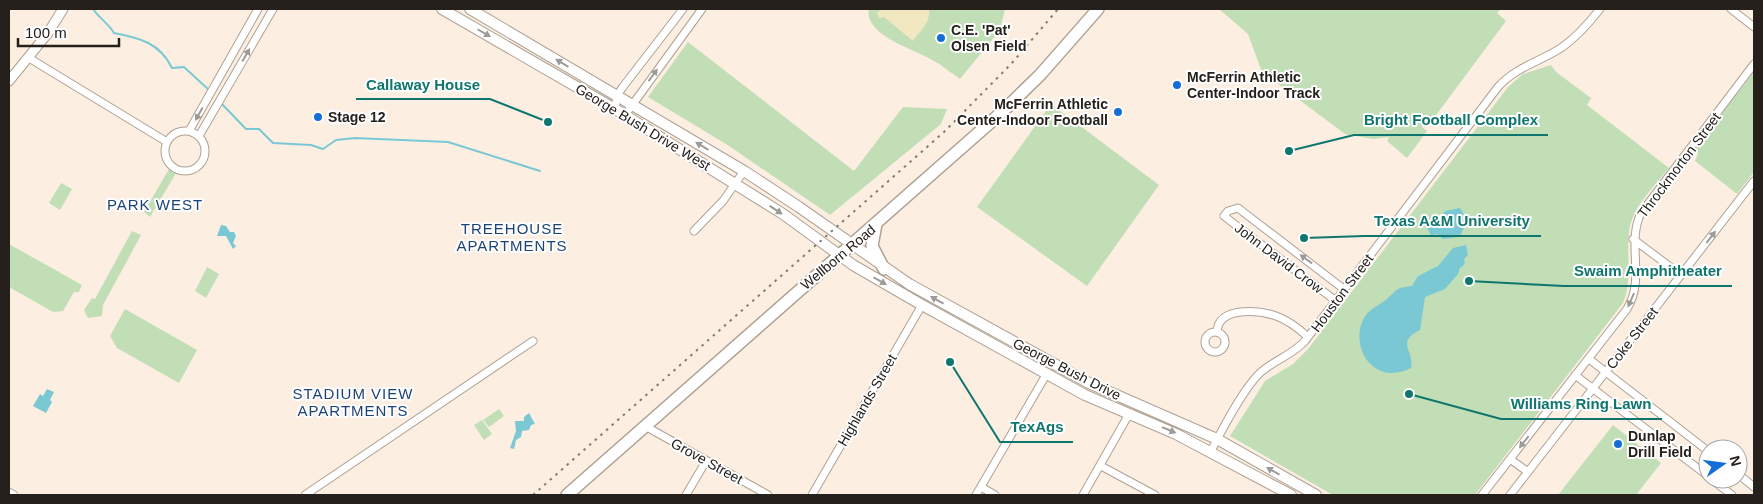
<svg xmlns="http://www.w3.org/2000/svg" width="1763" height="504" viewBox="0 0 1763 504" font-family="Helvetica,sans-serif">
<style>
.green{fill:#c1deb6}
.sand{fill:#f1e8c2}
.water{fill:#7ac8d4}
.lines{fill:none;stroke-linecap:round;stroke-linejoin:round}
.stream{stroke:#7ac8d4;stroke-width:2}
.minor-casing{stroke:#aea194;stroke-width:9}
.tertiary-casing{stroke:#aea194;stroke-width:11}
.secondary-casing{stroke:#aea194;stroke-width:12}
.primary-casing{stroke:#aea194;stroke-width:14}
.minor{stroke:#fff;stroke-width:7}
.tertiary{stroke:#fff;stroke-width:9}
.secondary{stroke:#fff;stroke-width:10}
.primary{stroke:#fff;stroke-width:11}
.rail{stroke:#837a71;stroke-width:2;stroke-dasharray:2.5 5;stroke-linecap:butt}
.oneway{fill:#9d9b98}
.poi-dot{fill:#156ed7;stroke:#fefefe;stroke-width:2}
.labels{text-anchor:middle;dominant-baseline:central;stroke-width:4;stroke-linejoin:round;paint-order:stroke}
.poi-label{font-size:14px;font-weight:bold;fill:#25201b;stroke:#fefefe;text-anchor:start}
.street-label{font-size:14px;fill:#25201b;stroke:#fefefe}
.neighbourhood-label{font-size:15px;letter-spacing:1px;fill:#1c4378;stroke:#fefefe}
.leader{fill:none;stroke:#0f766e;stroke-width:2}
.callout-dot{fill:#0f766e;stroke:#fefefe;stroke-width:2}
.callout-label{font-size:15px;text-anchor:middle;font-weight:bold;fill:#0f766e;stroke:#fefefe;stroke-width:4;stroke-linejoin:round;paint-order:stroke}
</style>
<rect width="100%" height="100%" fill="#fcefe1"/>
<path class="green" d="M869,9H1005L1000,30L960,79C951,73 943,66 934,61C917,50 863,36 869,9Z
M1219,9H1501L1497,13L1506,21L1428,126L1424,124L1422,127L1427,131L1407,158L1387,141L1389,137L1373,139L1345,134L1262,72L1248,34Z
M688,42L854,171L903,107L947,109L941,124L830,215L726,144L648,97Z
M1551,65L1556,72L1591,98L1587,105L1669,168C1654,187 1631,208 1629,233C1626,257 1633,280 1623,303L1475,495H1333L1230,436L1265,381L1293,364L1308,349L1508,87L1523,74Z
M1754,72V172L1737,194L1695,161L1698,154L1694,150Z
M1051,104L1159,185L1087,286L977,207Z
M169,169L176,173L150,217L144,212Z
M61,183L72,189L60,210L49,203Z
M132,231L141,235L103,305L102,316L88,318L84,310L92,298L95,299Z
M9,244L82,285L79,292H74L63,311L53,312L9,287Z
M207,267L219,274L206,298L195,291Z
M125,309L197,350L179,383L117,348L110,336Z
M499,409L504,416L489,427L483,420Z
M482,420L492,434L484,440L474,425Z
M1613,425L1661,463L1636,495H1558Z"/>
<path class="sand" d="M884,9H929C930,25 921,29 913,41L884,17L879,18L877,12Z"/>
<path class="water" d="M1460,208L1468,221L1459,237L1443,239L1436,234L1431,236L1426,225L1441,218L1445,211Z
M221,225L226,226L230,232H234L236,236L233,243L236,246L233,249L226,236H217Z
M1466,245L1468,255L1464,259L1465,264L1460,268L1458,274L1445,289L1425,297L1420,330C1395,342 1415,351 1411,368C1371,388 1347,342 1366,315C1371,308 1380,305 1387,299C1399,288 1396,288 1412,286L1418,276L1438,266L1453,248Z
M47,389L54,392L50,400L52,402L46,413L33,406L40,394L43,396Z
M529,413L535,424L531,425L529,430L522,431L521,437L516,440L514,449L510,448L516,431L515,421H524V417Z"/>
<g class="lines">
<path class="stream" d="M93,9C99,18 108,23 114,33C140,38 160,43 172,68L184,67L209,90
M221,103L246,129H259L273,143L311,145L323,149L336,140L355,138L448,142L540,171"/>
<g class="minor-casing">
<path id="minor" d="M1731,9L1754,27
M29,58L167,142
M615,109L617,96L622,88L683,9
M625,115L702,9
M189,131L258,9
M165 151a20 20 0 1 1 40 0a20 20 0 1 1-40 0Z
M199,136L273,9
M694,231L723,201L744,171
M1633,239L1681,275
M1336,301L1233,223L1224,216L1228,211L1238,208L1345,290
M1205 342a10 10 0 1 1 20 0a10 10 0 1 1-20 0Z
M1217,332C1218,306 1259,310 1276,316C1288,320 1298,328 1308,337
M1589,359L1708,451
M1575,375L1708,476
M645,426L768,495
M1211,451C1222,430 1244,387 1261,372C1275,360 1292,355 1305,341L1498,87C1516,67 1539,62 1561,48C1577,37 1589,23 1600,9
M1510,459L1528,472
M1101,466L1155,495
M1738,474L1754,487
M1711,479L1732,495
M981,487L995,495
M9,492L14,495
M305,495L533,341
M686,495L706,461
M812,495L922,305
M976,495L1046,375
M1083,495L1129,414
M1482,495L1627,309C1646,278 1626,244 1641,213L1754,64
M1510,495L1754,181"/>
</g>
<g class="tertiary-casing">
<path id="tertiary" d="M9,81L48,33L63,9"/>
</g>
<g class="secondary-casing">
<path id="secondary" d="M442,9L615,109L783,214L853,265L922,305L1085,395L1176,434L1291,495
M470,9L744,171L799,207L909,284L1089,383L1217,439L1316,495"/>
</g>
<g class="primary-casing">
<path id="primary" d="M876,224L872,246L884,269
M567,495L1001,113L1040,75L1098,9"/>
</g>
<use href="#minor" class="minor"/>
<use href="#tertiary" class="tertiary"/>
<use href="#secondary" class="secondary"/>
<use href="#primary" class="primary"/>
<path class="rail" d="M533,495L944,132L1012,63L1058,9"/>
</g>
<defs><path id="oneway-solid" d="M-6-.8H1V-3.2L6.5 0L1 3.2V.8H-6Z" transform="scale(1.25)"/></defs>
<g class="oneway">
<use href="#oneway-solid" transform="translate(484 33) rotate(30)"/>
<use href="#oneway-solid" transform="translate(246 55) rotate(-60)"/>
<use href="#oneway-solid" transform="translate(562 63) rotate(-149)"/>
<use href="#oneway-solid" transform="translate(653 75) rotate(-54)"/>
<use href="#oneway-solid" transform="translate(199 114) rotate(119)"/>
<use href="#oneway-solid" transform="translate(702 146) rotate(-149)"/>
<use href="#oneway-solid" transform="translate(776 210) rotate(33)"/>
<use href="#oneway-solid" transform="translate(1711 237) rotate(-52)"/>
<use href="#oneway-solid" transform="translate(1306 259) rotate(-144)"/>
<use href="#oneway-solid" transform="translate(880 281) rotate(30)"/>
<use href="#oneway-solid" transform="translate(937 300) rotate(-151)"/>
<use href="#oneway-solid" transform="translate(1631 300) rotate(114)"/>
<use href="#oneway-solid" transform="translate(1169 430) rotate(23)"/>
<use href="#oneway-solid" transform="translate(1524 442) rotate(128)"/>
<use href="#oneway-solid" transform="translate(1273 471) rotate(-151)"/>
</g>
<g class="poi-dot">
<circle cx="941" cy="38" r="5"/>
<circle cx="1177" cy="85" r="5"/>
<circle cx="1118" cy="112" r="5"/>
<circle cx="318" cy="117" r="5"/>
<circle cx="1618" cy="444" r="5"/>
</g>
<g class="labels">
<g class="poi-label">
<text x="951" y="30">C.E. 'Pat'<tspan x="951" dy="16">Olsen Field</tspan></text>
<text x="1187" y="77">McFerrin Athletic<tspan x="1187" dy="16">Center-Indoor Track</tspan></text>
<text x="1108" y="104" text-anchor="end">McFerrin Athletic<tspan x="1108" dy="16">Center-Indoor Football</tspan></text>
<text x="328" y="117">Stage 12</text>
<text x="1628" y="436">Dunlap<tspan x="1628" dy="16">Drill Field</tspan></text>
</g>
<g class="street-label">
<text transform="translate(643 127) rotate(31)">George Bush Drive West</text>
<text transform="translate(1679 165) rotate(-53)">Throckmorton Street</text>
<text transform="translate(838 257) rotate(-40)">Wellborn Road</text>
<text transform="translate(1279 258) rotate(37)">John David Crow</text>
<text transform="translate(1342 293) rotate(-53)">Houston Street</text>
<text transform="translate(1632 338) rotate(-52)">Coke Street</text>
<text transform="translate(1067 369) rotate(27)">George Bush Drive</text>
<text transform="translate(867 400) rotate(-60)">Highlands Street</text>
<text transform="translate(707 461) rotate(29)">Grove Street</text>
</g>
<g class="neighbourhood-label">
<text x="155" y="204">PARK WEST</text>
<text x="512" y="228">TREEHOUSE<tspan x="512" dy="17">APARTMENTS</tspan></text>
<text x="353" y="393">STADIUM VIEW<tspan x="353" dy="17">APARTMENTS</tspan></text>
</g>
</g>
<path class="leader" d="M548 122L490 99H356M1289 151L1354 135H1548M1304 238L1364 236H1541M1469 281L1564 286H1732M1409 394L1501 419H1662M950 362L1000 442H1073"/>
<g class="callout-dot">
<circle cx="548" cy="122" r="5"/>
<circle cx="1289" cy="151" r="5"/>
<circle cx="1304" cy="238" r="5"/>
<circle cx="1469" cy="281" r="5"/>
<circle cx="1409" cy="394" r="5"/>
<circle cx="950" cy="362" r="5"/>
</g>
<g class="callout-label">
<text x="423" y="90">Callaway House</text>
<text x="1451" y="125">Bright Football Complex</text>
<text x="1452" y="226">Texas A&amp;M University</text>
<text x="1648" y="276">Swaim Amphitheater</text>
<text x="1581" y="409">Williams Ring Lawn</text>
<text x="1037" y="432">TexAgs</text>
</g>
<rect width="1763" height="504" fill="none" stroke="#25201b" stroke-width="20"/>
<g transform="translate(1723 464) rotate(76)"><circle r="24" fill="#fefefe" stroke="#a7a5a3"/>
<path d="M0-4L9 19L0 12L-9 19Z" fill="#156ed7"/>
<text y="-8" font-size="14" font-weight="bold" text-anchor="middle" fill="#25201b">N</text>
</g>
<path d="M18 38v8h101v-8" fill="none" stroke="#25201b" stroke-width="2.5"/>
<text x="25" y="38" font-size="15" fill="#25201b" stroke="#fefefe" stroke-width="4" paint-order="stroke">100 m</text>
</svg>
